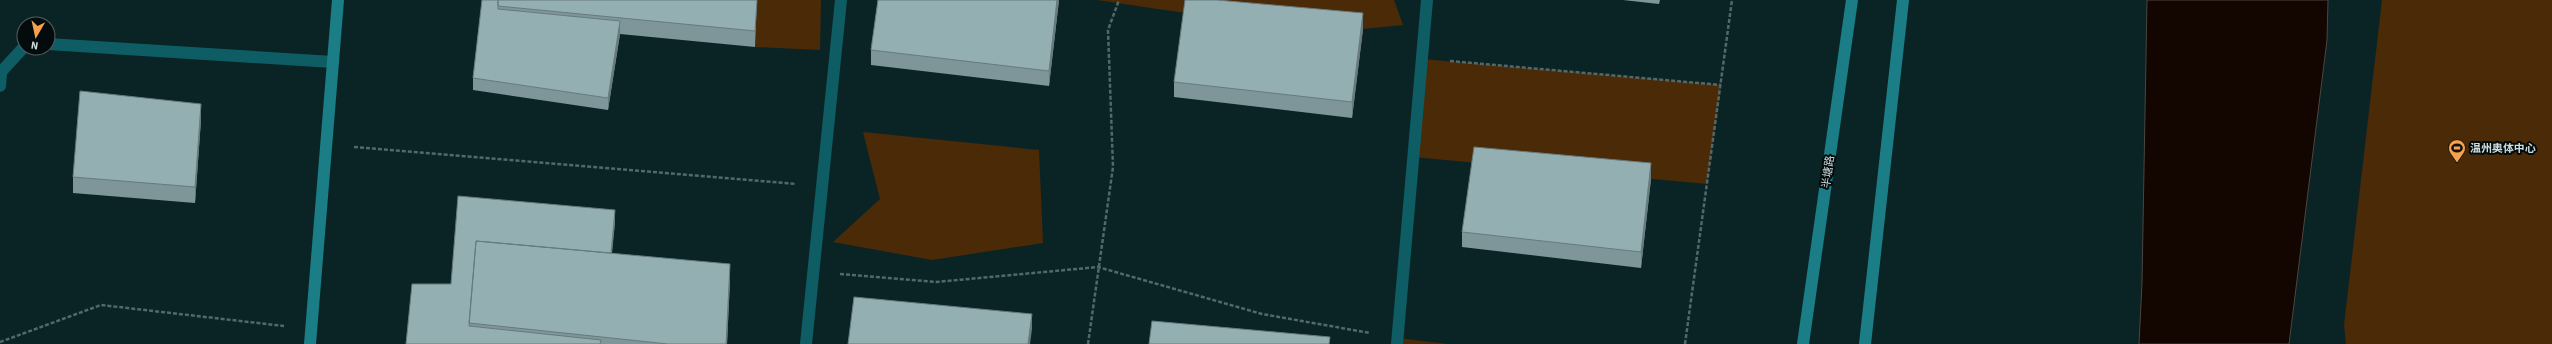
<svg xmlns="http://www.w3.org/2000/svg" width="2552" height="344" viewBox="0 0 2552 344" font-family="'Source Sans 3','Noto Sans SC',sans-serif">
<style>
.green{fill:#4a2a07}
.water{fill:#130500;stroke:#4b4642}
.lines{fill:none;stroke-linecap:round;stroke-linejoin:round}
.path{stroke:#526869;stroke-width:2.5;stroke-dasharray:4 2;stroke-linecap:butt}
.lane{stroke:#0e5d64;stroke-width:12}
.secondary{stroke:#1b7d85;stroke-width:12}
.wall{fill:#7e9699}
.shaded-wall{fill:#677a7d}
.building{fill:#93afb2;stroke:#677a7d}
.labels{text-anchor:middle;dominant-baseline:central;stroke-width:4;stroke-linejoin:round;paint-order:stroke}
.poi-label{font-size:11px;font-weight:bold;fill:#cedcdd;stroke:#030b0c;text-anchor:start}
.street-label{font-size:11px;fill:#cedcdd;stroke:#030b0c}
</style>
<rect width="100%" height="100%" fill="#0a2426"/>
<path class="green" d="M757,0H821L820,50L755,47Z
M1097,0H1394L1403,25L1363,29L1185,13Z
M2382,0H2552V344H2346L2344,325Z
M1422,59L1721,85L1707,184L1413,157Z
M863,132L1039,150L1043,243L932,260L833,242L880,199Z
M1398,338L1448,344H1397Z"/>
<path class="water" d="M2147,0H2328L2327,40L2289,344H2139L2142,283Z"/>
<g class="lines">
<path class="path" d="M1450,61L1721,85
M354,147L796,184
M840,274L936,282L1098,267L1262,314L1370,333
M0,342L101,305L284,326
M1088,344L1113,167L1108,30L1119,0
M1685,344L1732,0"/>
<path class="lane" d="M48,44L333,62
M0,73L24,47
M0,86L1,74
M806,344L841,0
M1397,344L1427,0"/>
<path class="secondary" d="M310,344L338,0
M1803,344L1852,0
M1865,344L1903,0"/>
</g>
<path class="wall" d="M482,0H757L755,47L620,34L608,110L473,90V78Z
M878,0H1059L1049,86L871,65V50Z
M1623,0H1660L1659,4Z
M1363,29L1352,118L1174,97V82Z
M201,120L195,203L73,193V177Z
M1651,179L1641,268L1462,247V232Z
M615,222L612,253L730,280L727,344H406L451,284Z"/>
<path class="shaded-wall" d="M1057,0H1059L1049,86V71Z
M1363,13V29L1352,118V102Z
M620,21V34L608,110V98Z
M201,104V120L195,203V187Z
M1651,163V179L1641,268V252Z
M615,210V222L610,269V256Z
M730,264V280L727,344H726Z
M1032,314V329L1030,344H1028Z"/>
<path class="building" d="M482,0H498V9L620,21L608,98L473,78Z
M498,0H757L755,31L498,6Z
M878,0H1057L1049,71L871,50Z
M1185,0H1217L1363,13L1352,102L1174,82Z
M80,91L201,104L195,187L73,177Z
M1474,147L1651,163L1641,252L1462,232Z
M458,196L615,210L611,253L476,241L469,326L601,340L600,344H406L412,284H451Z
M476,241L730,264L726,344H668L469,323Z
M854,297L1032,314L1028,344H848Z
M1152,321L1330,337L1329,344H1149Z"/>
<defs>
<g id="stadium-pin" transform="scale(0.9)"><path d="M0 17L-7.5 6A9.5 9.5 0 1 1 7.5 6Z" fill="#f8a04b" stroke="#030b0c"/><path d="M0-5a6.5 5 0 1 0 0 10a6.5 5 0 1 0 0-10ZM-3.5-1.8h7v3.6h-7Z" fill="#111"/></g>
</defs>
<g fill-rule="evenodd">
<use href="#stadium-pin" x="2457" y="148"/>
</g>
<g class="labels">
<g class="poi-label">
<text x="2470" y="148">温州奥体中心</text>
</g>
<g class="street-label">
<text transform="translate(1828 172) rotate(-82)">半塘路</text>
</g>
</g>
<g transform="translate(36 36) rotate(189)"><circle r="19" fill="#030b0c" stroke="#545f60"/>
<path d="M0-3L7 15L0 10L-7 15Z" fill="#f8a04b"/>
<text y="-6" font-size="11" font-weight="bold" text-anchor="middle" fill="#cedcdd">N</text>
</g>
</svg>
